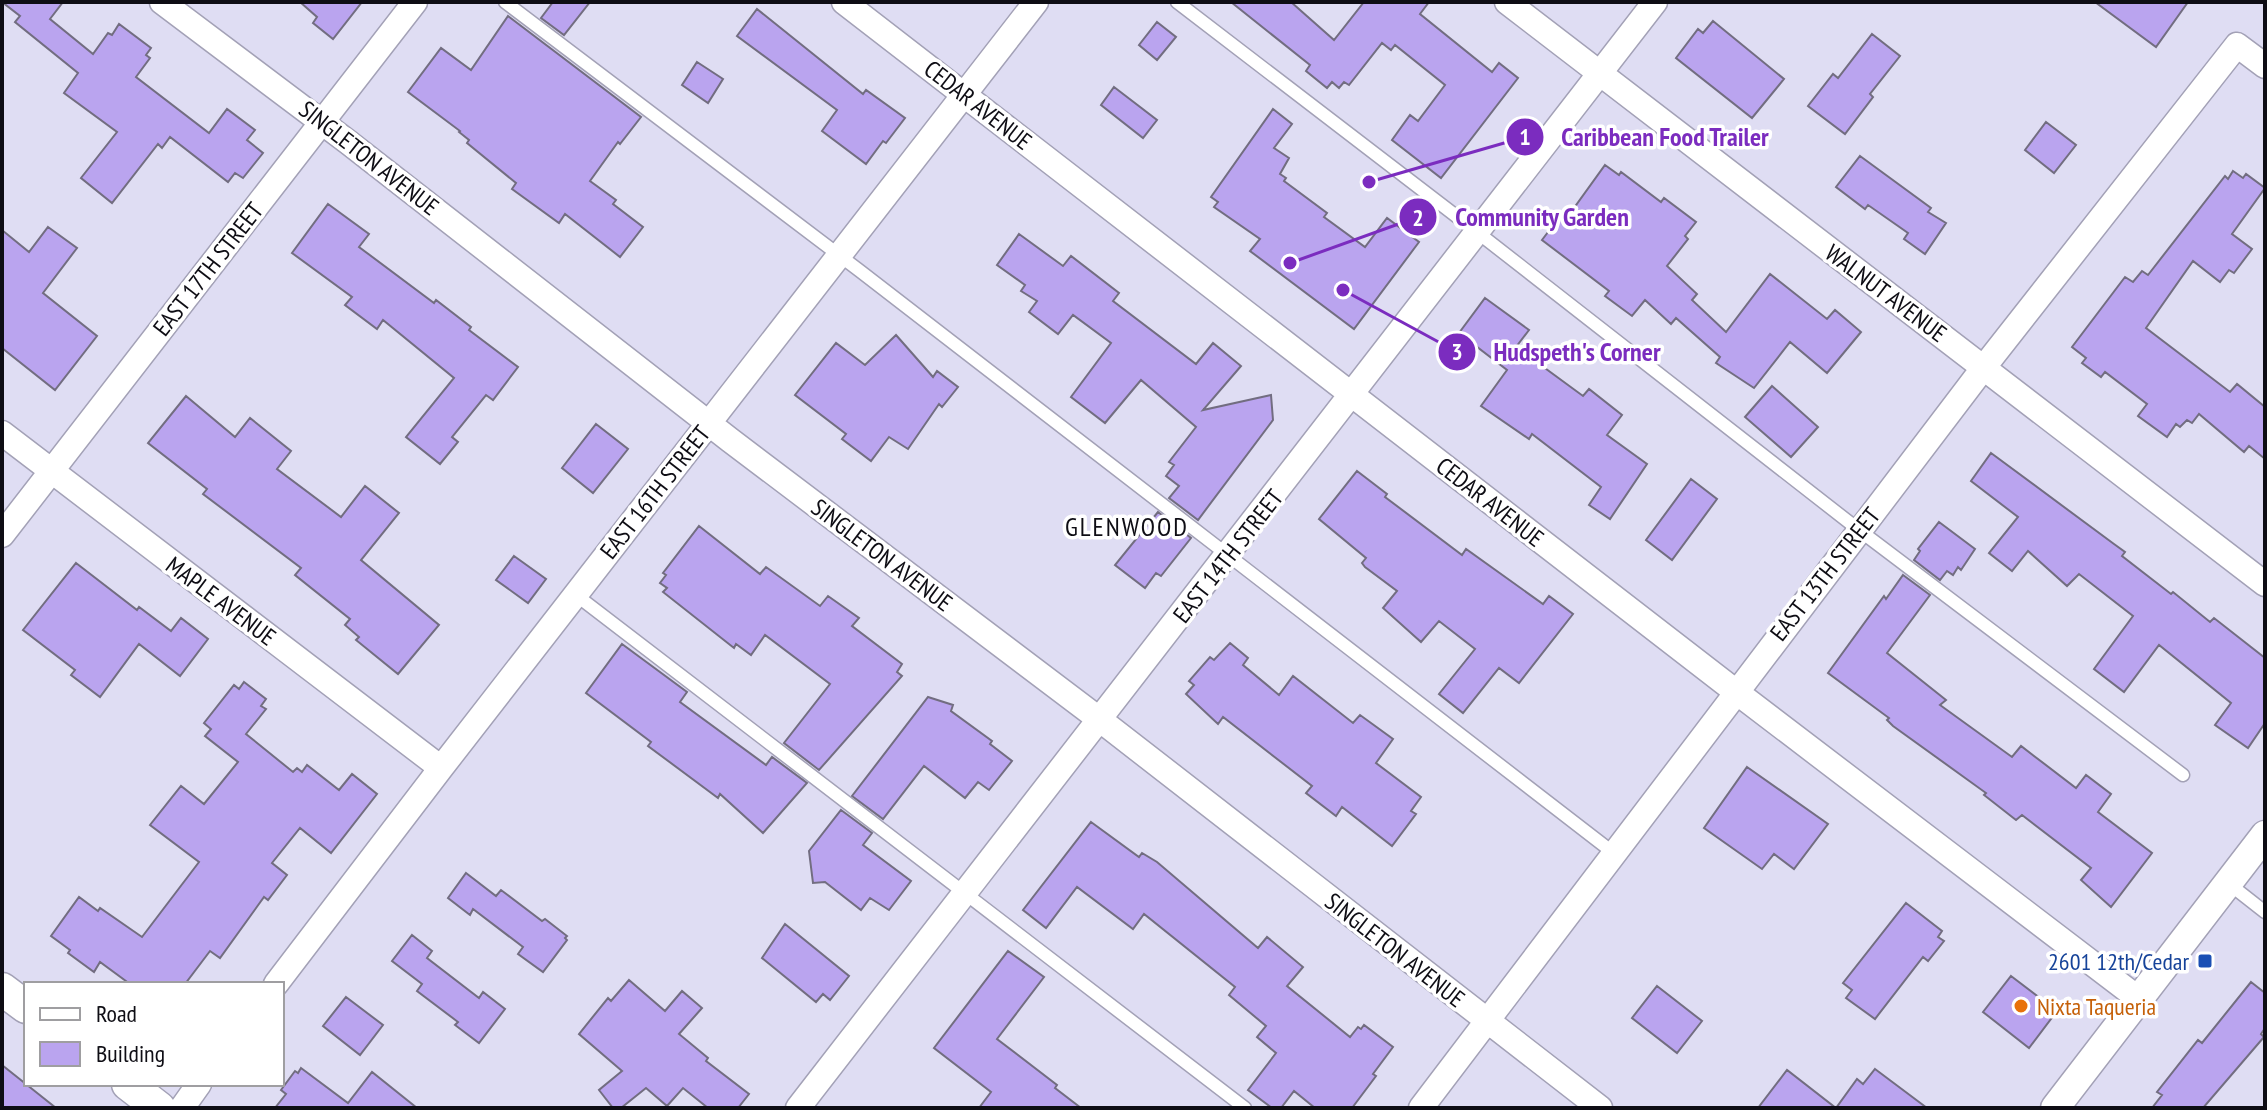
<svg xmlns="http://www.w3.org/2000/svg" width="2267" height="1110" viewBox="0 0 2267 1110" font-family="'PT Sans Narrow',sans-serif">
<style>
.building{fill:#baa4ef;stroke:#726d80;stroke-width:2}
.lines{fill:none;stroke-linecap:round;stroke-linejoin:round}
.service-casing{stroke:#a3a1b6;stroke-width:15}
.minor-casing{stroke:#a3a1b6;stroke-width:27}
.tertiary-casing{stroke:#a3a1b6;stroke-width:31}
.secondary-casing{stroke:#a3a1b6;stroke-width:35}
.service{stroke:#fff;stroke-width:12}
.minor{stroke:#fff;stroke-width:24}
.tertiary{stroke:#fff;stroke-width:28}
.secondary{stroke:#fff;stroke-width:32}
.transit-dot{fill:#1a4fb4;stroke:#fff;stroke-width:3}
.food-dot{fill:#e8710a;stroke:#fff;stroke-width:3}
.labels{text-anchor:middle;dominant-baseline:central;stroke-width:7;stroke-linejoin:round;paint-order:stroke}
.street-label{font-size:24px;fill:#0e0d14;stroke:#fff}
.transit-label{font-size:24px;fill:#164399;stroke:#fff;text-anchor:end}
.food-label{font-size:24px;fill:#c56008;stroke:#fff;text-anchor:start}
.neighbourhood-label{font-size:26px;letter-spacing:2px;fill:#0e0d14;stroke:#fff}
.leader{fill:none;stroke:#7b2cbf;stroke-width:3}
.callout-dot{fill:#7b2cbf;stroke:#fff;stroke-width:3}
.mark-label{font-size:24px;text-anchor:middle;font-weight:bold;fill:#fff}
.callout-label{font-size:26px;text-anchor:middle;font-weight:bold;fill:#7b2cbf;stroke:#fff;stroke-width:7;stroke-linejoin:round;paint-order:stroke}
</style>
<rect width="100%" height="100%" fill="#dfddf3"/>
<path class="building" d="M2,2H63L50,19L93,54L108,33L112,35L119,24L151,48L146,55L150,58L136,77L209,133L227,109L255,130L247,140L263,153L243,178L235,173L228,182L170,137L162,148L158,144L112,203L81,178L117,132L64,93L78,73L15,22L20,16Z
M300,2H362L333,39L313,23L317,17Z
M553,2H590L564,35L541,18Z
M1231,2H1291L1334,40L1364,2H1429L1420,14L1492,72L1499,63L1518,78L1441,178L1392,140L1410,115L1418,121L1445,85L1395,45L1391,50L1382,43L1349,85L1344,82L1339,88L1332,82L1327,88L1306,71L1310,65Z
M2095,2H2188L2156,47Z
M757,9L863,94L866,90L905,118L886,143L883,141L866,164L822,131L837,110L737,36Z
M508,16L641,117L620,144L618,142L590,181L616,200L613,204L643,227L620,257L565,214L559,223L512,189L516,183L467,143L469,140L459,132L460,131L408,92L441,48L471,70Z
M1713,21L1784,79L1752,118L1676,58L1698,29L1703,33Z
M1157,22L1176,37L1157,60L1139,45Z
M1872,34L1900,56L1870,94L1873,97L1845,134L1808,106L1833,74L1838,78Z
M697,62L723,79L708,103L682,85Z
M1114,87L1157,120L1143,138L1101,105Z
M1273,109L1292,124L1274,148L1289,158L1280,174L1286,178L1284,181L1327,213L1324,217L1365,247L1387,218L1419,242L1354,329L1250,251L1260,239L1214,207L1218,202L1211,197Z
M2046,122L2076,145L2054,173L2025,150Z
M1860,156L1931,208L1928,212L1946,223L1925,254L1904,239L1908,233L1868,205L1865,209L1836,187Z
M1605,165L1619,175L1621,172L1661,202L1664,198L1696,222L1685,236L1688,239L1667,266L1697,294L1692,300L1726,332L1770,274L1827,319L1835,310L1861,332L1827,373L1790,342L1754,388L1716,363L1720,357L1676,318L1671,324L1645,300L1632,316L1605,296L1609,291L1542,240L1561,215L1566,219Z
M2233,171L2243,178L2246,174L2265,188L2232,234L2252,249L2234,273L2229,270L2220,282L2193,261L2146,328L2230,392L2237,384L2265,407V459L2249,446L2244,452L2199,414L2192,423L2187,420L2180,427L2176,424L2167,437L2138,416L2147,404L2105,372L2101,377L2082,363L2086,358L2072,347L2125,277L2133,282L2142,271L2148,275L2225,176L2228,179Z
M328,204L369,234L359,247L434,303L436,300L471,327L469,330L518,367L493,400L486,395L452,437L458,442L440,464L406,437L454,378L383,320L377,329L345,305L352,297L292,253Z
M48,227L77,248L43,293L97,336L55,390L2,348V230L29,252Z
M1019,234L1063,266L1071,256L1119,293L1113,301L1196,364L1213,343L1241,366L1203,410L1271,395L1273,420L1198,520L1169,498L1179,486L1166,476L1174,465L1169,462L1196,427L1141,380L1105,423L1071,397L1111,343L1073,315L1058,334L1029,312L1037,301L1021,291L1025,285L997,265Z
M1485,298L1529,330L1516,347L1583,396L1589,389L1622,415L1607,435L1647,464L1610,519L1589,505L1601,487L1532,434L1529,439L1481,406L1507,370L1459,333Z
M896,335L933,377L937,371L958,387L942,407L939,404L908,449L889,437L871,461L842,439L846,434L795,395L836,343L865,365Z
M1772,386L1818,427L1791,457L1745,417Z
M186,396L235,437L250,418L291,451L277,469L341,517L365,486L399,513L361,560L439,625L398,674L356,640L359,637L345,625L350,619L295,575L301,568L203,494L207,489L148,443Z
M596,424L628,449L593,493L562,468Z
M1991,453L2114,544L2125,552L2122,556L2171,594L2173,592L2210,622L2214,618L2265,658V723L2248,748L2215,725L2231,703L2159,645L2124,692L2094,669L2133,616L2079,574L2067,586L2028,551L2012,571L1989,553L2018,517L1971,481Z
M1357,471L1387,494L1385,497L1462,555L1466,549L1543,604L1549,596L1573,614L1519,683L1499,668L1463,713L1439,694L1475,649L1439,621L1421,642L1383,608L1397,591L1365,567L1362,563L1366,558L1319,519Z
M1691,479L1717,499L1672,560L1646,540Z
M1158,512L1191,538L1161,576L1156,573L1145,588L1115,565Z
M1939,522L1975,549L1961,570L1958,567L1953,575L1947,571L1940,580L1914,560L1920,551L1918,549Z
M699,526L760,574L766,567L820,606L828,596L859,618L852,626L902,664L897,672L902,676L819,770L784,743L830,684L765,635L751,655L736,644L734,648L663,592L667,588L660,583L666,575L663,573Z
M514,556L546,579L528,603L496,580Z
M76,563L137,610L139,607L171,631L181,618L208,639L180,676L139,644L100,697L71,675L75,670L23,630Z
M1903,575L1930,595L1887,653L1946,700L1940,705L2012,757L2021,746L2076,788L2086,775L2111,794L2098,812L2152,853L2111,907L2081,880L2091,868L2022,815L2016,820L1984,795L1986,793L1893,726L1887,720L1889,718L1828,673L1884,596L1886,599Z
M1230,643L1248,658L1243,665L1279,695L1293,676L1353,723L1360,715L1393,739L1376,763L1421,797L1411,811L1416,814L1392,846L1342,807L1336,816L1306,793L1312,786L1223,717L1218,724L1186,694L1194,685L1189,681L1210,657L1214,660Z
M622,644L687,692L680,702L766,765L772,757L807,783L763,833L720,794L718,798L648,746L651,742L586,693Z
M244,682L266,699L261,706L266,709L246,734L293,772L297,768L302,772L307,765L339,790L352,774L377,794L331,853L300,828L272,863L287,875L268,900L264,897L220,958L210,951L185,984H130L100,962L94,972L68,953L70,950L51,936L79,897L98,911L100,908L142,937L199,862L150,825L181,786L204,804L238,762L205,736L211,729L204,723L234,685L239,689Z
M928,697L953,705L951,711L992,741L990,744L1012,761L989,790L978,782L965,798L924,766L883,819L852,796Z
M1747,767L1828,824L1794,869L1774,854L1762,869L1704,828Z
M841,810L872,833L863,845L911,881L889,910L870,898L861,910L825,882L813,883L809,851Z
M1091,822L1139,857L1142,853L1157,862L1258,948L1267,937L1303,967L1287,986L1350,1037L1358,1027L1361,1029L1364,1025L1393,1047L1373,1074L1376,1076L1352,1108H1315L1294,1091L1281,1108H1272L1248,1090L1276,1053L1257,1037L1266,1026L1229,995L1235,987L1144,914L1133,929L1077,887L1046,928L1023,910Z
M466,873L496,896L501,890L542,921L545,919L567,936L565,938L567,940L543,972L518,954L523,947L473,909L470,915L448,898Z
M1906,903L1942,931L1938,937L1944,941L1928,961L1923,957L1875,1019L1846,998L1852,990L1843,983Z
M785,924L849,976L830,1000L823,994L816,1002L762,958Z
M412,935L432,951L427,958L479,998L483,992L505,1009L479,1043L455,1025L458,1022L417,991L422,984L392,961Z
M1008,951L1044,977L997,1039L1057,1085L1055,1088L1081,1108H979L991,1092L934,1048Z
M2011,976L2057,1011L2029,1048L1983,1012Z
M629,980L665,1011L682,991L702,1008L679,1034L708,1058L706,1061L749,1094L738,1108H708L683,1088L667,1106L646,1088L621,1108H613L599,1090L622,1071L579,1034L608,998L611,1001Z
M2251,982L2265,993V1028L2261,1034L2264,1037L2203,1108H2152L2162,1095L2157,1092L2198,1040L2202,1043Z
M1657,986L1702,1021L1677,1053L1632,1018Z
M346,997L383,1025L360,1055L323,1026Z
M2,1065L56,1108H2Z
M301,1068L348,1103L372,1072L417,1108H275L286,1094L281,1090L295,1071L298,1073Z
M1875,1069L1927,1108H1758L1787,1070L1836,1108L1857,1079L1863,1084Z"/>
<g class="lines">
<g class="service-casing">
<path id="service" d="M505,2L860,271L1615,854
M1177,2L1477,232L1859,530L2183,775
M576,595L1245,1108
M2228,883L2265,912"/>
</g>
<g class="minor-casing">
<path id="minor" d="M162,2L348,142L730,440L1099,719L1600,1108
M844,2L1735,691L2139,999
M1507,2L2265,584
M2,433L441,768
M2,535L415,2
M276,984L441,768L1036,2
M182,1108L199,1084
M798,1108L1655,2
M1421,1108L1984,367L2237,45L2265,66"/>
</g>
<g class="tertiary-casing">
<path id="tertiary" d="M2055,1108L2265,835"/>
</g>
<g class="secondary-casing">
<path id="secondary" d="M2,989L26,1007
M128,1084L159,1108"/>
</g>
<use href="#service" class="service"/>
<use href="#minor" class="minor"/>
<use href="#tertiary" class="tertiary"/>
<use href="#secondary" class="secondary"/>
</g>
<rect class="transit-dot" x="2197" y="953" width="16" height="16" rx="4"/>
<circle class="food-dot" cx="2021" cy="1006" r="8"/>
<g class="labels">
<g class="street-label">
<text transform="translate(978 105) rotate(38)">CEDAR AVENUE</text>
<text transform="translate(369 158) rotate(38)">SINGLETON AVENUE</text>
<text transform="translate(208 269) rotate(-52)">EAST 17TH STREET</text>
<text transform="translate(1886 293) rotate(37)">WALNUT AVENUE</text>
<text transform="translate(655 492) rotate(-52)">EAST 16TH STREET</text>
<text transform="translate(1490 502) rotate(38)">CEDAR AVENUE</text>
<text transform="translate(882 555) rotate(37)">SINGLETON AVENUE</text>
<text transform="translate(1228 556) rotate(-52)">EAST 14TH STREET</text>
<text transform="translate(1825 574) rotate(-52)">EAST 13TH STREET</text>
<text transform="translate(221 601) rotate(37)">MAPLE AVENUE</text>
<text transform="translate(1395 950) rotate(38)">SINGLETON AVENUE</text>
</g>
<g class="transit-label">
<text x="2189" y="961">2601 12th/Cedar</text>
</g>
<g class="food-label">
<text x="2037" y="1006">Nixta Taqueria</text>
</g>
<g class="neighbourhood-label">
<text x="1127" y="526">GLENWOOD</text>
</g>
</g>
<path class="leader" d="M1369 182L1525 137M1290 263L1418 217M1343 290L1457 352"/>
<g class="callout-dot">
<circle cx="1369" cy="182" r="8"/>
<circle cx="1290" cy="263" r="8"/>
<circle cx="1343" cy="290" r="8"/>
<circle cx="1525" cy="137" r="20"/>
<circle cx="1418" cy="217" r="20"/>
<circle cx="1457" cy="352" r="20"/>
</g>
<g class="mark-label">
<text x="1525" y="145">1</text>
<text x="1418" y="226">2</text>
<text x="1457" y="360">3</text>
</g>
<g class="callout-label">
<text x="1665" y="146">Caribbean Food Trailer</text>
<text x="1542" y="226">Community Garden</text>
<text x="1577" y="361">Hudspeth's Corner</text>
</g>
<rect width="2267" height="1110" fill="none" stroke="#0e0d14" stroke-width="8"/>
<rect x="24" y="982" width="260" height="104" fill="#ffffff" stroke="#9f9ea1" stroke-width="2"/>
<rect x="40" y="1008" width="40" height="12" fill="#ffffff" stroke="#9f9ea1" stroke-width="2"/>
<text x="96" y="1022" font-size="24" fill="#0e0d14">Road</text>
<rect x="40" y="1042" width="40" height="24" fill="#baa4ef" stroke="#9f9ea1" stroke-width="2"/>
<text x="96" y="1062" font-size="24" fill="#0e0d14">Building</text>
</svg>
